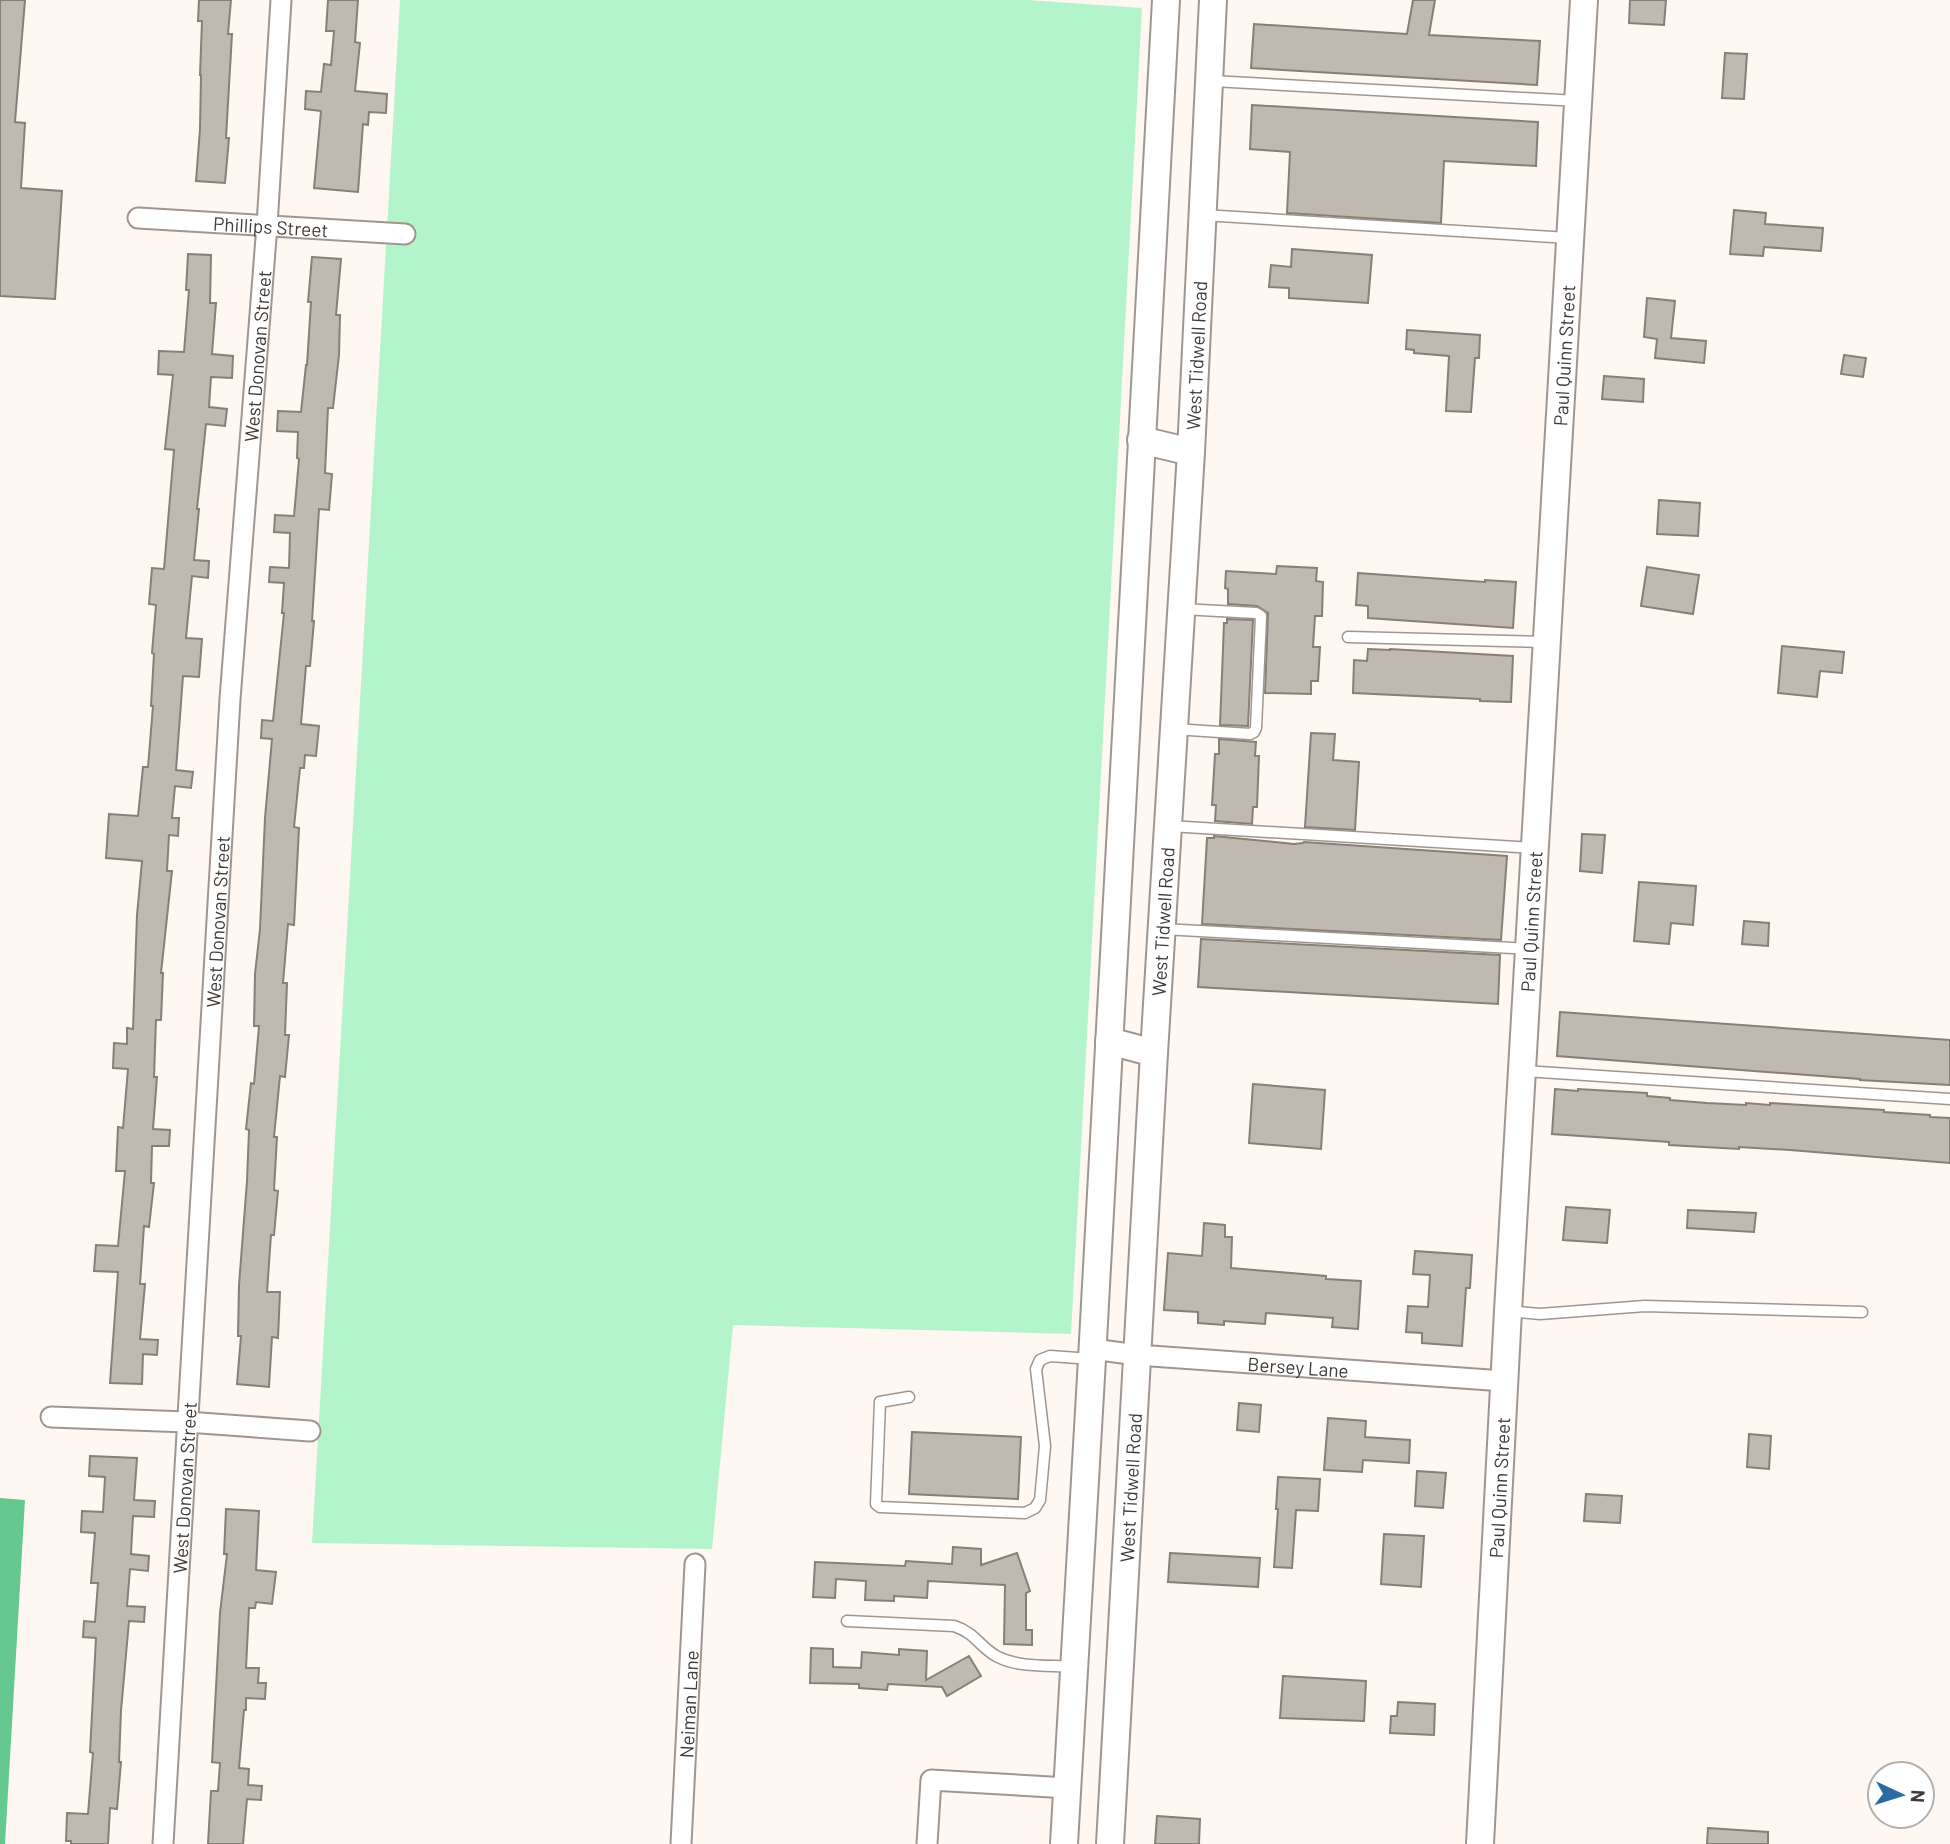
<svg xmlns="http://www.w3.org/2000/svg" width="1950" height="1844" viewBox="0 0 1950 1844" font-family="Barlow,sans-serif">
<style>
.green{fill:#b4f4cb}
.forest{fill:#65c98f}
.building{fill:#c0b9af;stroke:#868076;stroke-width:2}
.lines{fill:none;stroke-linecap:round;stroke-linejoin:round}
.lane-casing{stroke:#a1968f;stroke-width:13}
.street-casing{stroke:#a1968f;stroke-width:23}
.secondary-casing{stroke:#a1968f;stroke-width:30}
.lane{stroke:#fff;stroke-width:10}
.street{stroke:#fff;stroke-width:19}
.secondary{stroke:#fff;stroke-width:26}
.labels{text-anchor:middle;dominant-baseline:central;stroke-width:7;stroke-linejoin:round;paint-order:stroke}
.street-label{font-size:19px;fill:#413c39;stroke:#fff}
</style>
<rect width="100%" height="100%" fill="#fef7f2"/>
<path class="green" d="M400,0H1027L1142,8L1071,1334L733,1325L712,1549L312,1543Z"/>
<path class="forest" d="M0,1498L25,1500L5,1844H0Z"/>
<path class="building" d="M0,0H25L15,122L25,123L21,188L62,191L55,299L0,296Z
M199,0H231L228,34H232L226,138H229L225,183L196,181L200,129L201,75H200L202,21H198Z
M328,0H358L355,42L360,43L355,91L387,94L386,113L369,112L368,125L363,124L358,192L314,188L321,111L305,109L306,91L321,92L324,64L331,65L334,31H326Z
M1413,0H1435L1429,35L1540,41L1537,85L1251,68L1254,24L1407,34Z
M1630,0H1666L1664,25L1629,23Z
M1725,53L1747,54L1744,99L1722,98Z
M1252,105L1538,122L1536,166L1444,161L1441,223L1287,213L1290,152L1250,149Z
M1734,210L1766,213L1765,224L1823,228L1821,251L1764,247L1763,256L1730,254Z
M1292,249L1372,255L1368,303L1289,298V288L1269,287L1271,265L1291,267Z
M188,254L211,255L210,303H216L212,354L233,356L232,378L211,377L209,407L227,409L225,426L206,424L197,509H199L194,560L209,561L208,578L192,576L186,638L202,639L199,677L183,676L176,770L193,772L191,788L175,786L172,818H179L178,836L169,835L167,871H172L161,973H163L161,1020H156L154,1077H157L153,1129L170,1130L169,1146H152L151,1183H154L149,1227L144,1226L140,1284H145L140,1339L158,1340L157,1355L143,1354L142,1384L110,1383L118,1272L94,1271L96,1245L118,1246L125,1171H116L118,1127L123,1128L128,1069L113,1068L114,1043L127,1044V1028L133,1029L137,915L142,861L106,858L109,814L138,816L143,767H148L153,706H151L154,654L152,653L156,605L149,604L152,568L164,569L174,450L165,449L173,375L158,374L159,351L184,352L189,290H186Z
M312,257L341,259L336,315H340L339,355L333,408H328L325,473L332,474L329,510L319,509L312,621H314L310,666H306L301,724L319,726L316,756L305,755L304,768H300L294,827L299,828L294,925L288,924L283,983H287L285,1035H289L285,1077L280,1076L274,1137H277L274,1190L278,1191L274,1235H271L267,1292H280L278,1338L272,1337L269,1387L237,1384L241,1336H238L239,1285L247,1181L249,1130L246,1129L251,1083L254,1084L259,1026H254L255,974L260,929L265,818L272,739L261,738L262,720L273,721L284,613H282L284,583L269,582L270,567L289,568L290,533L274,532L275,515L294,516L299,459L297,458L298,432L277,431L278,411L301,412L306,365H307L311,302H308Z
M1647,298L1675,301L1671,338L1706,341L1704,363L1655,358L1657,339L1644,337Z
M1407,330L1480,335L1479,358H1475L1471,412L1446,411L1449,356L1414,353V350L1406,349Z
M1844,355L1866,358L1863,377L1841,374Z
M1604,376L1644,379L1643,402L1602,399Z
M1659,500L1700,503L1698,536L1657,534Z
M1277,566L1317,568L1316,581L1323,582L1322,616H1315L1313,647H1320L1318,681H1311V694L1265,693L1268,613L1257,606L1228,604V589L1225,588L1226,571L1276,574Z
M1647,567L1699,575L1693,614L1641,606Z
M1358,573L1485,582V580L1516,582L1513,628L1368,618V606L1356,605Z
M1227,619L1253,620L1248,726L1220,725L1224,623H1227Z
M1782,646L1844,652L1842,673L1820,671L1817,697L1778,693Z
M1368,649L1390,650V649L1513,656L1511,702L1480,701V699L1353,693L1354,660L1367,661Z
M1311,733L1335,734L1333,760L1359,762L1355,830L1305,827Z
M1219,739L1256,742L1255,756H1259L1257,807H1253L1252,824L1215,821L1216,805H1212L1215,754H1219Z
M1582,834L1605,835L1602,873L1580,871Z
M1214,836L1294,844L1303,843L1304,842L1507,856L1501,940L1202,924L1207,838H1214Z
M1639,882L1696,886L1693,925L1671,923L1669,944L1634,941Z
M1744,921L1769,923L1768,946L1742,944Z
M1201,939L1500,955L1498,1004L1198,987Z
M1560,1012L1950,1040V1085L1860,1080V1079L1557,1056Z
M1253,1084L1325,1090L1321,1149L1249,1143Z
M1555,1089L1578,1091V1089L1647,1093V1096L1670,1098V1100L1707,1103L1746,1105V1103L1770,1105V1103L1884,1110V1112L1930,1115V1117L1950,1118V1163L1790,1150L1739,1147V1149L1669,1145V1142L1552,1134Z
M1566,1207L1610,1210L1607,1243L1563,1240Z
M1688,1210L1756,1213L1754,1232L1687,1228Z
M1204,1223L1225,1225V1237H1232L1231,1268L1326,1276V1279L1361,1281L1358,1329L1332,1327L1333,1318L1266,1313L1265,1324L1224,1321V1325L1198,1323V1312L1164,1310L1168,1253L1202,1256Z
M1415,1251L1472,1255L1470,1288H1466L1462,1346L1422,1343V1333L1406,1332L1408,1306L1428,1307L1430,1275L1413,1274Z
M1239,1403L1261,1405L1259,1432L1237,1430Z
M1328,1418L1366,1421L1365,1437L1410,1440L1409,1463L1363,1460L1362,1472L1324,1470Z
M912,1432L1021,1437L1018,1499L909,1494Z
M1749,1434L1771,1436L1769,1469L1747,1467Z
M90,1456L137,1458L134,1500L155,1501L154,1517L133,1516L131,1554L149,1556L148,1571L130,1569L127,1606L145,1607L144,1622L129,1621L121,1711L119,1762H121L117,1809L110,1808L108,1844H71V1841H66L67,1813L88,1814L93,1753L90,1752L96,1638L83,1637L84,1621L95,1622L98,1583H91L95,1533L81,1532L82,1511L103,1512L105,1477L89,1476Z
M1417,1471L1446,1473L1443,1508L1415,1506Z
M1278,1477L1320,1479L1318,1511L1296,1510L1292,1568L1274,1567L1278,1509H1276Z
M1586,1494L1622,1496L1620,1523L1584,1521Z
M226,1509L259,1511L256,1570L276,1572L272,1604L256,1602L255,1608H249L246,1668H259L258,1683H266L265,1699L246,1698V1710H244L239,1768L249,1769L248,1785L262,1786L261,1800L247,1799L243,1844H208L211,1791H218L220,1763L212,1762L220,1613L227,1554H224Z
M1384,1534L1424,1536L1421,1587L1381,1584Z
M953,1547L981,1549V1565L1017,1553L1030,1591L1026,1593V1630H1032V1645L1004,1644L1005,1585L928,1581L927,1598L894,1596V1601L865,1600L866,1581L836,1579L835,1598L813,1597L815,1562L905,1566L906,1561L952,1564Z
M1170,1553L1260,1558L1258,1587L1168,1582Z
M811,1648L833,1649V1667L861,1668L862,1652L899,1655V1649L927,1651L926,1680L969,1656L981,1676L947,1696L942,1687L888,1684L887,1690L859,1688V1684L810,1683Z
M1283,1676L1366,1681L1364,1721L1280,1718Z
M1398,1702L1435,1704L1434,1735L1390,1733L1391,1716H1397Z
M1157,1816L1200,1819L1199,1844H1155Z
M1708,1828L1768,1832V1844H1707Z"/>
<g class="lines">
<g class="lane-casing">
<path id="lane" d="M1212,81L1578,101
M1203,215L1569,238
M1348,637L1546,642
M1174,729L1250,734L1254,732L1256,728L1261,616L1256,613L1182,609
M1169,826L1534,848
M1163,929L1529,949
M1524,1071L1950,1099
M1508,1311L1540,1314L1645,1306L1862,1312
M909,1397L880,1402L876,1504L880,1507L1025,1513L1035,1508L1040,1500L1045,1446L1036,1369L1040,1360L1050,1356L1092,1359
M847,1621L954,1626C976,1633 980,1648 998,1657C1020,1668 1050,1665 1074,1667"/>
</g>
<g class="street-casing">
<g id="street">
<path id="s1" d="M138,218L405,234"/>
<path id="s2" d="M1093,1349L1137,1355L1504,1381"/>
<path d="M51,1417L187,1422L310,1431"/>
<path id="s3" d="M163,1844L230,699L267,225L281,0"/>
<path id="s4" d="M681,1844L695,1564"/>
<path d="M927,1844L931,1780L1068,1788"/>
</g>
</g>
<g class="secondary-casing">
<g id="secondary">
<path d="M1141,440L1191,452"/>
<path d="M1109,1041L1154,1053"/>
<path d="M1064,1844L1092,1359L1166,0"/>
<path id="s5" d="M1110,1844L1154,1053L1191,452L1213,0"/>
<path id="s6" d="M1480,1844L1508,1311L1584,0"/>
</g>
</g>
<use href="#lane" class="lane"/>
<use href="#street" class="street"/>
<use href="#secondary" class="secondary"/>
</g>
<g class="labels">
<g class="street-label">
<text stroke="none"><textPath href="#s1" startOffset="133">Phillips Street</textPath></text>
<text stroke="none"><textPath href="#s3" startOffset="1491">West Donovan Street</textPath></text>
<text stroke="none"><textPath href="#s5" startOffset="1491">West Tidwell Road</textPath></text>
<text stroke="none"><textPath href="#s6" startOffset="1491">Paul Quinn Street</textPath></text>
<text stroke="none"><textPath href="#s3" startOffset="924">West Donovan Street</textPath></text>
<text stroke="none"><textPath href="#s5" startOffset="924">West Tidwell Road</textPath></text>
<text stroke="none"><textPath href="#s6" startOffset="924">Paul Quinn Street</textPath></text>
<text stroke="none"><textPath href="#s2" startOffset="206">Bersey Lane</textPath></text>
<text stroke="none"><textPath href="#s3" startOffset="357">West Donovan Street</textPath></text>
<text stroke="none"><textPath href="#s5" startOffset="357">West Tidwell Road</textPath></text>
<text stroke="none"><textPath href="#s6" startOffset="357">Paul Quinn Street</textPath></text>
<text stroke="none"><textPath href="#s4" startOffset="140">Neiman Lane</textPath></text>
</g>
</g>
<g transform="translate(1901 1795) rotate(94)"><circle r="33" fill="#ffffff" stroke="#b3b1b0" stroke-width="2"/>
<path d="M0-5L12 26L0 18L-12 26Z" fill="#2b6ba2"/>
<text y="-10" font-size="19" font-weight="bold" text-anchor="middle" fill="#413c39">N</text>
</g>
</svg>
